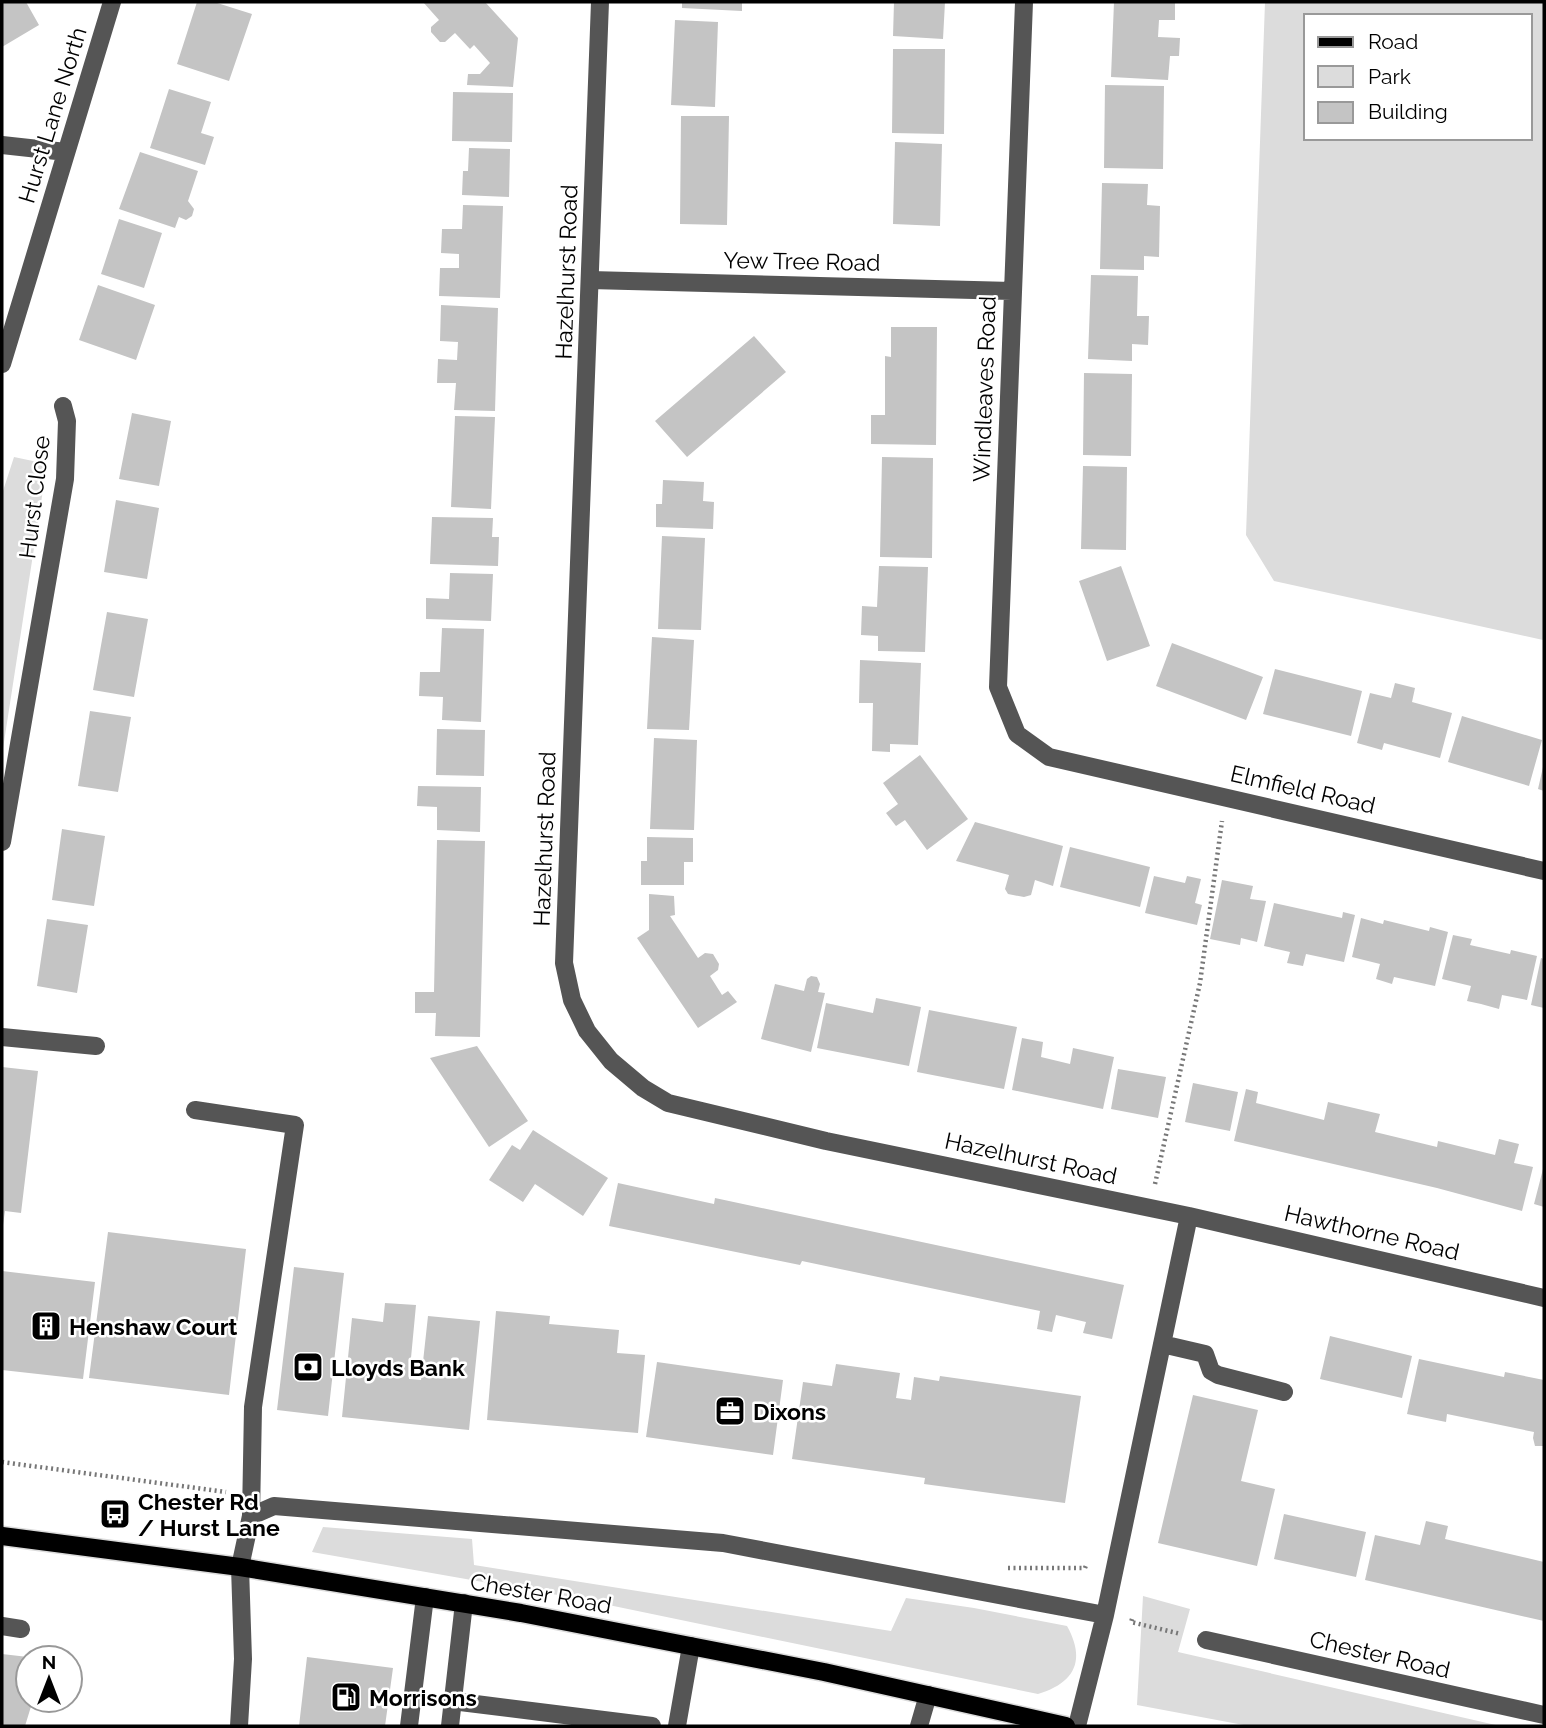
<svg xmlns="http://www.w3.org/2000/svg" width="1546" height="1728" viewBox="0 0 1546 1728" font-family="Raleway,sans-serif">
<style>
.green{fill:#dcdcdc;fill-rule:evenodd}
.building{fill:#c4c4c4}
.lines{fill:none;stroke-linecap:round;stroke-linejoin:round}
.major-casing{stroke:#dbdbdb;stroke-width:21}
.path{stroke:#777;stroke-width:4.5;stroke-dasharray:2 3.5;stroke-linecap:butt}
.minor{stroke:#555;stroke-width:18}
.major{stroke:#000;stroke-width:18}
.labels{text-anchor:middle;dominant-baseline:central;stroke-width:5;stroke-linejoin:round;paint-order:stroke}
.street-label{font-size:23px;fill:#000;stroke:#fff}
.poi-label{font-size:23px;font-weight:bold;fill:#000;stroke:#fff;text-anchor:start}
</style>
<rect width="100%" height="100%" fill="#fff"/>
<path class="green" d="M1265,2H1544L1543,640L1274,581L1246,535ZM1306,16H1530V138H1306Z
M14,457L47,464L2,755V494Z
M323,1527L472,1539L474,1565L891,1631L906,1598L974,1608L1067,1626C1086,1660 1075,1683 1038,1694L575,1598L312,1552Z
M1143,1596L1190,1609L1178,1652L1500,1726H1249L1137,1705Z"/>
<path class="building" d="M2,2H26L39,25L2,47Z
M197,2H214L252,14L229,81L177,64Z
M423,2H485L518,38L513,87L467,85L468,74H480L490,63L474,45L470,49L455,33L445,42H440L431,32V27L439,20Z
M682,2H742V11L682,8Z
M894,2H945L943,39L893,36Z
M1114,2H1175V20H1159L1158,37L1180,38L1179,56H1170L1168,80L1111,77Z
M675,20L718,22L715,107L671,105Z
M893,49H945L944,134L892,133Z
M1105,85L1164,86L1163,169L1104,168Z
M169,89L211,102L201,133L214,137L205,165L150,148Z
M453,92L513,93L512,142L452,141Z
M681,116H729L727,225L680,224Z
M895,142L942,144L940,226L893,224Z
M469,148L510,149L509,197L462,195L463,171H468Z
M140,152L198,171L188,201L194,209L192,216L186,220L179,217L175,228L119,209Z
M1102,183L1148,184L1147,205L1160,206L1159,257L1144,256V270L1100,269Z
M463,205L503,206L500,298L439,296L440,268H459V254L441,253L442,229H462Z
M119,219L162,233L144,288L101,274Z
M1091,275L1138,276L1137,316H1149L1148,345L1132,344V361L1088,359Z
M98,285L155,305L136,360L79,340Z
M441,305L498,308L495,411L454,410L456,383H437L438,359L457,360L458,342L440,341Z
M891,327H937L936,445L871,444V415H885V356L891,357Z
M754,336L786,372L687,457L655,421Z
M1084,373L1132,374L1131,456L1083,455Z
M132,413L171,421L159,486L119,479Z
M455,416L495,417L491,509L451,507Z
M882,457L933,458L932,558L880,557Z
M1083,466L1127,467L1126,550L1081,549Z
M663,480L704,482L703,501L714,502L713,529L656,527V504H662Z
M116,500L159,508L147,579L104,572Z
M432,517L493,518L492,537H499L498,566L430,564Z
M662,536L705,538L701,630L658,629Z
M879,566L928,567L925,652L878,651V636L861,635L862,606L877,607Z
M1121,566L1150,646L1107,661L1079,581Z
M450,573L493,574L491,621L426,619V598L449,599Z
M107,612L148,619L134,697L93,690Z
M442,628L484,629L481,722L442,720L443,697L419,696L420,672H440Z
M652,637L694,640L689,730L647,729Z
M1172,643L1263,677L1246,720L1156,686Z
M860,660L921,663L918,745L890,744V752L872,751L873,703H859Z
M1275,669L1362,691L1351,736L1263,714Z
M1395,683L1415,688L1412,702L1452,713L1440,758L1384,743L1382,750L1357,743L1370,693L1391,698Z
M90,711L131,717L118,792L78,786Z
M1462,716L1542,740L1529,786L1448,762Z
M437,729L485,730L484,776L436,775Z
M654,738L697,740L694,830L650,829Z
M920,755L968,819L927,850L905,820L896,826L886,813L898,804L883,783Z
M1543,767H1544V791L1538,789Z
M418,786L481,787L480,832L437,830V807L417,806Z
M975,822L1063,846L1053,886L1035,880L1031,895L1024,897L1008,894L1005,889L1009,875L956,861Z
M62,829L105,836L94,906L52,900Z
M647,837L693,838V862H684V885H641V861H647Z
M437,840L485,841L480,1037L435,1036L436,1013H415V992H434Z
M1070,847L1150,867L1140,907L1060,887Z
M1154,876L1185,883L1187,876L1201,879L1195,903L1202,905L1197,925L1145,913Z
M1222,880L1253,886L1250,899L1266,901L1257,942L1241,938L1240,945L1210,939Z
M649,894L674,896L675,915L670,916L698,958L705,953L713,954L719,964L718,970L710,976L722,995L728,991L737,1002L698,1028L637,938L649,930Z
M1274,903L1342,918L1343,912L1355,915L1344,962L1306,954L1303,966L1287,963L1290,952L1264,946Z
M1361,918L1383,924L1384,920L1429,931L1430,927L1448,932L1435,986L1394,977L1392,984L1376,979L1380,964L1352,957Z
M47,919L88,925L77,993L37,986Z
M1453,935L1472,939L1470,945L1510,954L1511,950L1537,956L1527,1000L1502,995L1499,1009L1481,1004L1467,1001L1471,986L1442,979Z
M1541,958L1544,959V1008L1531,1005Z
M811,976L817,977L820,984L818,992L825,993L811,1052L761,1039L775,984L804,991L807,979Z
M876,998L921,1007L909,1066L817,1048L826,1003L873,1013Z
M929,1010L1017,1027L1004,1089L917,1072Z
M1022,1038L1043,1042L1041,1057L1070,1064L1073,1048L1114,1057L1103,1109L1012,1090Z
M477,1046L528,1121L489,1147L430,1058Z
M2,1067L38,1071L21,1213L5,1211L3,1225Z
M1118,1069L1166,1077L1158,1118L1111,1109Z
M1193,1083L1238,1092L1230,1131L1185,1122Z
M1246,1089L1258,1092L1256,1103L1324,1120L1328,1102L1380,1114L1375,1132L1437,1147L1438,1141L1495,1155L1499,1139L1519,1144L1514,1163L1533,1167L1522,1211L1437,1188L1234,1141Z
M533,1130L608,1178L583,1216L535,1184L523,1202L489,1180L512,1145L520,1150Z
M1543,1169H1544V1207L1534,1204Z
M618,1183L714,1204L715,1198L1124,1285L1112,1339L1083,1333L1086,1322L1056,1315L1052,1332L1037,1329L1040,1311L802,1261L800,1265L609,1226Z
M108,1232L246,1249L229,1395L89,1378Z
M294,1267L344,1273L328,1416L277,1410Z
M2,1271L95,1282L83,1379L2,1370Z
M385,1303L416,1305L409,1379L421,1380L428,1316L480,1321L469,1430L342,1417L352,1318L383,1322Z
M496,1311L550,1316L549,1324L619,1330L617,1353L645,1355L638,1433L487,1420Z
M1330,1336L1412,1356L1402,1398L1320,1379Z
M1419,1359L1504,1377L1505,1372L1544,1380V1446H1535L1533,1438L1534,1432L1447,1414L1446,1422L1407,1414Z
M657,1362L783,1380L773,1455L646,1437Z
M836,1364L900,1373L896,1398L911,1400L914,1377L939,1381L940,1376L1081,1396L1065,1503L924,1484L925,1478L792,1459L803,1382L832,1386Z
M1193,1395L1258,1410L1241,1481L1275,1489L1257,1566L1158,1543Z
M1284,1514L1366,1532L1356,1577L1274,1559Z
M1426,1521L1448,1526L1445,1539L1544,1562V1621L1365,1580L1375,1535L1420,1545Z
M2,1654L28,1657V1700H33L25,1726H2Z
M307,1657L393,1668L385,1726H299Z"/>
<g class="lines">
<g class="major-casing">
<path id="major" d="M2,1536L240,1567L521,1613L824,1672L1066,1726"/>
</g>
<path class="path" d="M1155,1184L1200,983L1222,821
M2,1462L226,1492
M1008,1568H1085L1087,1563
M1132,1619L1131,1622L1181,1634"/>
<path class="minor" d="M600,2L564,963L572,1000L587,1031L611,1061L643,1088L668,1103L826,1141L1189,1216L1544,1298
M1024,2L998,687L1017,734L1049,757L1544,871
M2,145L66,152
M590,280L1012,291
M2,364L112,2
M2,842L65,479L67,421L63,406
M2,1037L96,1046
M195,1110L295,1125L253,1407L251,1516
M1162,1344L1205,1354L1211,1371L1218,1375L1284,1392
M2,1626L21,1629
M1206,1640L1544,1715
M452,1701L652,1726
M239,1726L243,1659L240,1567L251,1516L274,1506L723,1543L1105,1615
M409,1726L425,1597
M450,1726L464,1603
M677,1726L691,1646
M919,1726L928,1695
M1077,1726L1105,1615L1189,1216"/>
<use href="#major" class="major"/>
</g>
<defs>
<g id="building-square" transform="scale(1.575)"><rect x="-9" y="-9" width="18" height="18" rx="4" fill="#000" stroke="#fff"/><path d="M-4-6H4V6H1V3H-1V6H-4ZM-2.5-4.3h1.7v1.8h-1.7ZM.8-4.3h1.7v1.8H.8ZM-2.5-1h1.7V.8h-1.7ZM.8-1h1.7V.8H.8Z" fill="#fff"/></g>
<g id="bank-square" transform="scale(1.575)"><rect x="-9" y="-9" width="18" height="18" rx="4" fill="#000" stroke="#fff"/><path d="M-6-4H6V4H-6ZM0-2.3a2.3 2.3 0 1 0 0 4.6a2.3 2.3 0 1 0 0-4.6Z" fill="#fff"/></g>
<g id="office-square" transform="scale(1.575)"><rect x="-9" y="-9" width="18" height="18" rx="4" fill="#000" stroke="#fff"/><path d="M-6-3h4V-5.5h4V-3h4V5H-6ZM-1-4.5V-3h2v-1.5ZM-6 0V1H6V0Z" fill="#fff"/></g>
<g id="bus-square" transform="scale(1.575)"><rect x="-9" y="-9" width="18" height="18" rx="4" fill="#000" stroke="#fff"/><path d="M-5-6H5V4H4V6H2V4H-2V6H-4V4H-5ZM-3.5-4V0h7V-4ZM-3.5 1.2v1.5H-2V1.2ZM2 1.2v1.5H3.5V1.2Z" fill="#fff"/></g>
<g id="fuel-square" transform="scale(1.575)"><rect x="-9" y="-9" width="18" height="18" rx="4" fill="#000" stroke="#fff"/><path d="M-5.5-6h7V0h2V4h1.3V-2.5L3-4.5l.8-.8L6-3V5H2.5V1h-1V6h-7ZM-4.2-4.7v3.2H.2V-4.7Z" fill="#fff"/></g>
</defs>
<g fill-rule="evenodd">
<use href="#building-square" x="46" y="1326"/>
<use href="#bank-square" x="308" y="1367"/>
<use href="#office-square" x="730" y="1411"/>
<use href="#bus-square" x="115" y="1514"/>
<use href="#fuel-square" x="346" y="1697"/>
</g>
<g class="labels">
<g class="street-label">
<text transform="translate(52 115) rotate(-73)">Hurst Lane North</text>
<text transform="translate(802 261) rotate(1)">Yew Tree Road</text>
<text transform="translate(566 272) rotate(-88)">Hazelhurst Road</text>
<text transform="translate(984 389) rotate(-88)">Windleaves Road</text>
<text transform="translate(34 497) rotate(-83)">Hurst Close</text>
<text transform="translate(1303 789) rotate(13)">Elmfield Road</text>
<text transform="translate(544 839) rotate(-88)">Hazelhurst Road</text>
<text transform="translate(1031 1158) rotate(12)">Hazelhurst Road</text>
<text transform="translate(1372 1232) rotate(13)">Hawthorne Road</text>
<text transform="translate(541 1593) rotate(10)">Chester Road</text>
<text transform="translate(1380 1654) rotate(13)">Chester Road</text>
</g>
<g class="poi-label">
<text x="69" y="1326">Henshaw Court</text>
<text x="331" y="1367">Lloyds Bank</text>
<text x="753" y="1411">Dixons</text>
<text x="138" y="1501">Chester Rd<tspan x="138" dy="26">/ Hurst Lane</tspan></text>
<text x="369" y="1697">Morrisons</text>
</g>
</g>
<rect width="1546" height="1728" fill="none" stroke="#000000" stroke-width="7"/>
<rect x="1304" y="14" width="228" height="126" fill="#ffffff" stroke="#999999" stroke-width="2"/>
<rect x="1318" y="37" width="35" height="10" fill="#000000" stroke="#999999" stroke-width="2"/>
<text x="1368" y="49" font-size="21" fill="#000000">Road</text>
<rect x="1318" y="66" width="35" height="21" fill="#dcdcdc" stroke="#999999" stroke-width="2"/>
<text x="1368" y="84" font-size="21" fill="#000000">Park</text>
<rect x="1318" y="102" width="35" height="21" fill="#c4c4c4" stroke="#999999" stroke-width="2"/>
<text x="1368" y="119" font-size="21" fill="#000000">Building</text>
<g transform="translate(49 1679)"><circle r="33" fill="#ffffff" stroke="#999999" stroke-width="2"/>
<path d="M0-5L12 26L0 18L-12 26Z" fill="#000000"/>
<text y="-10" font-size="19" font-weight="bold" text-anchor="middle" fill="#000000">N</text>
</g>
</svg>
